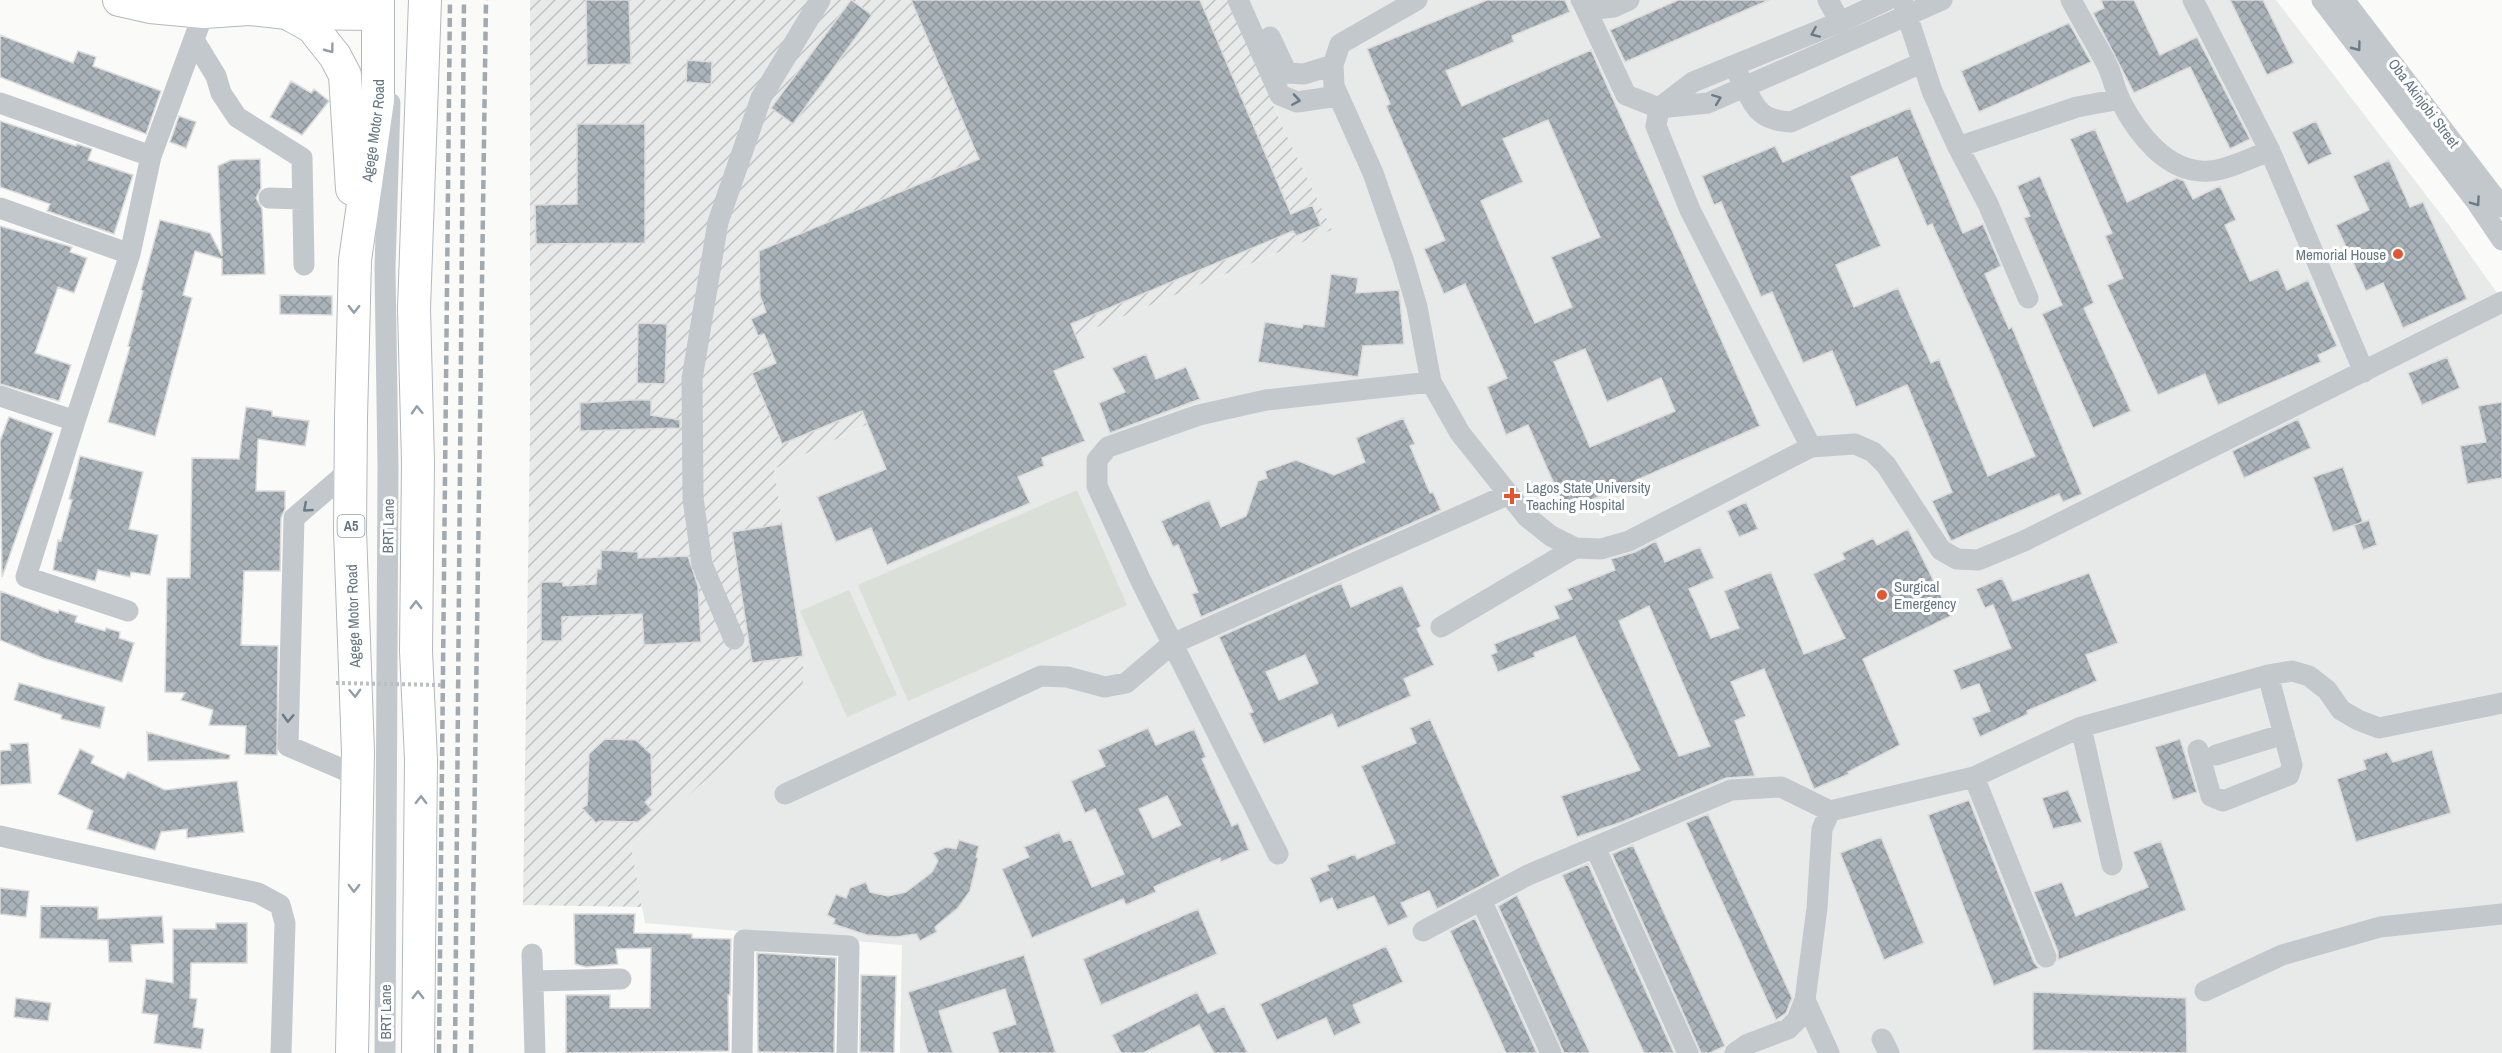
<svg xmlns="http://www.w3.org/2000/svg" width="2502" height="1053" viewBox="0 0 2502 1053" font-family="'Archivo Narrow',sans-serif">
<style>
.built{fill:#e8e9e9}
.industrial{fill:url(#industrial-furrows)}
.grass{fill:#dadfd7}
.building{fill:url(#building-cross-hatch);stroke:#dcdcda;stroke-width:1.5;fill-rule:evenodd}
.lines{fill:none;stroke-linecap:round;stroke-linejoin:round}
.highway-casing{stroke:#b4b9bd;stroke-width:34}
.minor{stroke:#c3c8cc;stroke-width:21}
.highway{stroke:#fff;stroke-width:32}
.rail{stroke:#a2aab0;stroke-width:4.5;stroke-dasharray:9 4.5;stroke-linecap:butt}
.path-bridge{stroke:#bbbfc2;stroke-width:4;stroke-dasharray:3 3;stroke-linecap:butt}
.oneway{stroke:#6a7a87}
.oneway2{stroke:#939fa8}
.poi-dot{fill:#e4572e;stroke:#fff;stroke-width:2}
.labels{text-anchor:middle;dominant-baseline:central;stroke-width:6;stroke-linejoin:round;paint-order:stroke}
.shield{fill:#fff;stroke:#939fa8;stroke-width:1.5}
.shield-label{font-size:14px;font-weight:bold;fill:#657683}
.street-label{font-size:15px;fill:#657683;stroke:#fff}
.poi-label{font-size:15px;fill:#657683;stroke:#fff;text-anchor:start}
</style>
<defs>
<pattern id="industrial-furrows" width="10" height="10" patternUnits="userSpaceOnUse" patternTransform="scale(1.5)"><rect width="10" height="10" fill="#e8e9e9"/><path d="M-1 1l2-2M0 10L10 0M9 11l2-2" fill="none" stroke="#c0c1c2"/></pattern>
<pattern id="building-cross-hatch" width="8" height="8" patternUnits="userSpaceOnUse" patternTransform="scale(1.5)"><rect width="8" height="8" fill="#aab3b9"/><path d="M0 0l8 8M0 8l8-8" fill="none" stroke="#8e969c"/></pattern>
</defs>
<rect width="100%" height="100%" fill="#fafaf8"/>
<path class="built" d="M1228,0H2276L2446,221L2500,297L2495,305L2502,314V1053H900L902,945L645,923L631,846L802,694L803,656L774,469L899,409L1332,230L1282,126Z"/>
<path class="industrial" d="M530,0H1228L1282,126L1332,230L899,409L774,469L803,656V694L631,846L642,907L523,905L530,435Z"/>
<path class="grass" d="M1077,490L1127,605L908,701L858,585Z
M849,590L897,695L847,717L800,611Z"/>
<path class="building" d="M586,0H629L631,64L587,65Z
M851,0L872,15L793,124L771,108Z
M911,0H1200L1291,214L1312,205L1321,226L1296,236L1293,231L1071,324L1085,358L1054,371L1085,441L1042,458L1044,466L1018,477L1030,503L887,565L871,528L836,542L817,497L886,469L862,411L782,444L752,373L776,363L764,334L758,336L751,319L766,312L760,296L759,251L979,159Z
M1487,0H1565L1570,12L1512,36L1514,42L1446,71L1462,106L1591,50L1760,426L1566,511L1528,425L1506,435L1487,387L1507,378L1465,284L1444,294L1424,249L1445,240L1386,106L1390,104L1367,49ZM1548,120L1600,237L1551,257L1572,307L1535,323L1481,201L1523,182L1503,139ZM1585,349L1607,402L1661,378L1675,411L1590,447L1554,362Z
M1678,0H1769L1625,62L1610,30Z
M2101,0H2134L2160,55L2197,37L2250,139L2230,149L2190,67L2134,93L2093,13L2104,8Z
M2230,0H2263L2294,63L2267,75Z
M2069,23L2091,62L1979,112L1961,71Z
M0,35L73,63L78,51L96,57L93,66L161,91L146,134L0,77Z
M687,60L712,62L711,84L686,82Z
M291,81L311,93L314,89L329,101L302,135L270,117Z
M1910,108L1963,233L1983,224L2001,266L1985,274L2009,329L2012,327L2082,494L2063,502L2059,494L1951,541L1932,501L1952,492L1907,385L1856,407L1832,351L1803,363L1772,292L1761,297L1721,202L1714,205L1702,176L1775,146L1783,162ZM1897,157L1927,226L1932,224L1989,349L2035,456L1988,476L1939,359L1931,363L1898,288L1854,307L1836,265L1881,246L1851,177Z
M179,116L196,122L186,148L170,142Z
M0,121L76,146L77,144L92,149L88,160L133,175L114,234L47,211L50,204L0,187Z
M2316,121L2332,154L2308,165L2292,132Z
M577,124H645V243L536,244L535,205L577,204Z
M2095,129L2127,202L2177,178L2184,181L2193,199L2220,186L2236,220L2225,225L2250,281L2278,269L2287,290L2308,280L2337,346L2318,355L2321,362L2218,405L2205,374L2158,395L2107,285L2123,278L2105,236L2112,233L2070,139Z
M260,159L261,188L256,198L262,209L265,274L222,275V259L195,251L183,295L192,298L155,436L108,422L130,347L128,346L143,291L141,290L160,220L210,233L222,256L218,166L231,160Z
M2389,160L2410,207L2423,202L2467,299L2403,328L2383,283L2366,291L2336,225L2369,210L2353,176Z
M2040,176L2094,303L2084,308L2131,411L2093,428L2042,314L2062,305L2024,218L2030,216L2017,186Z
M0,226L72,247L70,252L87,258L74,293L58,287L35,353L71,365L59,401L0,384Z
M1331,274L1358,278L1356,293L1399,290L1404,344L1363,346L1358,377L1258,362L1265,322L1302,328L1303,324L1324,327Z
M280,295L332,296V315L280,314Z
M638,323L667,324L665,384L637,383Z
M1146,354L1156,379L1186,367L1200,399L1110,433L1099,403L1125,392L1112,368Z
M2447,357L2460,388L2422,405L2408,373Z
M631,400H651V415L680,420V428L580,431V403Z
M2502,402V478L2467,484L2460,446L2486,442L2478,406Z
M246,407L272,411V416L309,421L305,446L258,439L256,491H285V509L281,518L280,571H244L241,645L278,646L277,755L245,754L246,726L209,725L213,710L181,700L185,693L165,692L167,578H190L192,458L239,459Z
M9,417L53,433L2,577L0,441Z
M1403,418L1415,444L1410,446L1430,493L1433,492L1441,510L1201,617L1192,594L1198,592L1178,545L1173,547L1161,521L1209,500L1221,527L1246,516L1258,481L1267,478L1265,471L1296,460L1334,475L1365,462L1356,438Z
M2298,419L2311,448L2244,478L2232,451Z
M80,456L143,472L129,529L158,535L150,575L131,572L130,577L98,570L95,581L53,570L58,540L61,541L72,500L69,499Z
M2343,467L2363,522L2333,532L2313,477Z
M1746,502L1758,529L1739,537L1727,511Z
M2369,520L2377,545L2363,550L2354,525Z
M782,524L803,656L752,663L732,532Z
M1908,529L1951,616L1863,659L1900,745L1848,772L1849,774L1814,789L1764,669L1731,682L1746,716L1735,721L1755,776L1726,778L1622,822L1577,837L1561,796L1640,770L1575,636L1534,653L1535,657L1498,672L1491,655L1497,652L1494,644L1559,618L1554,606L1572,599L1567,589L1615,570L1611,559L1635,552L1656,541L1665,562L1700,547L1714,578L1689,589L1711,638L1739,628L1724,591L1771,572L1804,654L1845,638L1813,574L1845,559L1842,553L1873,538L1877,545ZM1649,606L1710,746L1679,756L1619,621Z
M601,550L638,552V558L688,556L698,586L701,642L644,645L642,614L562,617V641H541V582H563V586L596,584L597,569H601Z
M2089,573L2118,643L2086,655L2097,681L2027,711L2028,714L1980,737L1972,718L1990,711L1979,684L1961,690L1953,670L2011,648L1993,605L1985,608L1976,589L2002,578L2013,601Z
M1341,583L1351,607L1402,585L1421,626L1417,629L1434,665L1404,679L1411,696L1338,728L1332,714L1264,744L1249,713L1253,712L1219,637ZM1305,655L1318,683L1279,700L1266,672Z
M0,591L58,613L59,610L77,616L75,622L105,631L106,628L120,632L119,638L134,643L122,682L43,658L0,640Z
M19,683L105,707L100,728L61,719L62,715L14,700Z
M1430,719L1500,876L1437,909L1429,891L1401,903L1408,917L1388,926L1374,896L1337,910L1332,898L1320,903L1310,878L1329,870L1327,865L1355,854L1357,859L1395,843L1361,766L1416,743L1410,728Z
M1148,728L1156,745L1194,729L1206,757L1202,759L1232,826L1238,823L1249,850L1221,862L1220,858L1154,887L1156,892L1126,905L1123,899L1032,938L1002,869L1029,857L1024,847L1059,832L1064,842L1071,839L1092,887L1124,874L1095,809L1085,813L1071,781L1105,766L1098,750ZM1167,796L1181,825L1153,838L1139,809Z
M147,732L230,755L229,759L148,761Z
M605,739L636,740L651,754L652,795L645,802L652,810L638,822L600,821L596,823L582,808L587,805L589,754Z
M2180,739L2197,792L2173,800L2155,747Z
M28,743L31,783L0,785V751L11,750L10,744Z
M80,749L94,756L91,763L124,779L128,772L165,790L237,781L244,832L187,838V829L161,832L155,850L87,829L93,811L58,794Z
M2432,750L2451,813L2356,842L2337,779L2366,769L2363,760L2387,752L2393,762Z
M2068,790L2082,822L2053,829L2042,798Z
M1969,800L2034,962L2039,968L1994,986L1928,815Z
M1708,814L1792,998L1786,1013L1776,1020L1686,823Z
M1881,837L1924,943L1884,960L1840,853Z
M959,840L979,846L976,857L978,858L970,891L958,908L935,927L937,932L920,941L916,934L896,937L867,935L833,924L835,919L827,915L836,894L846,898L850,888L866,882L870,892L888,896L906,892L932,872L938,861L933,853L946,847L956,849Z
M2161,841L2186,910L2058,960V952L2034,892L2062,882L2076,916L2148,887L2133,852Z
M1633,845L1725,1046L1710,1053H1701L1612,854Z
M1588,864L1674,1053H1644L1562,875Z
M0,888L29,891L26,917L0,914Z
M1517,895L1590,1053H1564L1498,906Z
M41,906L98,907V919L162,916L164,943L131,945L132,962H109L108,940L40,938Z
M1198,909L1217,954L1101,1005L1083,959Z
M574,914H635L634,933L692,934V938L731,939L730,995H728L729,1051L566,1053V995H610V1008H650L651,948L616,949L618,964L586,967L575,964Z
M1475,918L1537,1053H1506L1450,931Z
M216,923H247V963H191L190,998L197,999L193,1027L204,1029L201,1049L154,1043L158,1015L142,1013L146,979L173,983V929H216Z
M1386,946L1403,982L1353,1005L1361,1023L1334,1036L1326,1018L1277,1040L1260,1004Z
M757,953L836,958L834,1053L758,1052Z
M1024,955L1056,1053H999L992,1032L1016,1024L1005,989L939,1011L953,1053H928L908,992Z
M861,975L896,976L894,1053L860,1052Z
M1197,992L1208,1013L1224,1006L1248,1053H1214L1199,1025L1143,1053H1121L1112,1035Z
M2033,992L2186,998L2187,1053L2033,1050Z
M16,998L51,1003L48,1021L14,1017Z"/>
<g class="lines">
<g class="highway-casing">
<g id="highway">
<path d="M119,0L150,7L204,12L249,9L287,13L312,27L335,56L345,75L352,189"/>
<path d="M287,13L378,14"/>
<path id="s1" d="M352,1053L358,753L350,530L351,418L355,260L378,100V0"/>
<path d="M418,1053L421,760L416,651L418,462L414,309L425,0"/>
</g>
</g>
<path class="minor" d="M1238,0L1280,95L1297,102L1338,96
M1417,0L1340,44L1333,65L1334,86L1373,173L1403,259L1417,307L1431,382L1460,433L1527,517L1551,536L1575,548L1601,549L1629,541L1811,447L1855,444L1873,452L1886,465L1941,550L1957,559L1978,560L2024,541L2502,302
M1581,0L1596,9L1614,7L1629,0
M1828,0L1840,22
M2071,0C2082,21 2094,40 2105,61C2112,73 2114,87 2120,100C2137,133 2167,174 2209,171C2228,170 2252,157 2270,151
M2193,0L2270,151L2364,372
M2322,0L2475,200L2502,240
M2344,0L2502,207
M1583,3L1626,95L1659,108L1708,103L1942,0
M1903,3L1932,91L1958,147L2077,107L2120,99
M1270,37L1287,73L1304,74L1333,65
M194,40L216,76L221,93L237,117L302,158L304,265
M1739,76C1755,105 1755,120 1791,122L1921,63
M0,103L151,156
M1958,147L1988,204L2028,298
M269,198L303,199
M0,208L130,254
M0,396L75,421L130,254L151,156L204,12
M75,421L26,577L128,611
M1811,447L1690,210L1656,126L1659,108L1693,82L1840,22L1887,0
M351,469L294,518L288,746L356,775
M1441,627L1575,548
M734,639L702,564L693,498L692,379L718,222L761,98L820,0
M2081,727L2112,865
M2198,750L2211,796L2223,801L2289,775L2292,765L2268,675
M2216,755L2284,734
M1974,777L2046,957
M785,794L1041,676L1067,677L1105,687L1126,683L1172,644L1509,494
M0,836L258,893L280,905L285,923L281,1053
M1595,847L1688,1053
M1278,854L1140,579L1097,486V460L1108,447L1199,415L1266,400L1431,382
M1481,900L1551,1053
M1423,931L1528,875L1731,790L1781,787L1830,811
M532,954L535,1053
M533,981L621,979
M2205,991L2282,955L2380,927L2502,914
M1805,1000L1829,1053
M1882,1039L1889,1053
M385,1053L388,467L385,268L390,103
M742,1053L744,940L849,946L847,1053
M1735,1053L1748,1044L1788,1029L1797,1020L1805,1000L1817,908L1822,829L1830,811L1974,777L2081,727L2268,675L2292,671L2309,676L2327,690L2341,710L2358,720L2379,728L2502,703"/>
<use href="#highway" class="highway"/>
<path class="rail" d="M439,1053L450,0
M455,1053L464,0
M471,1053L486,0"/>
<path class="path-bridge" d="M336,683L441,685"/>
</g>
<defs><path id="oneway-chevron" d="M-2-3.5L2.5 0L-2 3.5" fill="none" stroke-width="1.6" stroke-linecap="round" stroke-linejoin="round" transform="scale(1.5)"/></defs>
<g class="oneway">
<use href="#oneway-chevron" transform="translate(1815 33) rotate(157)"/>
<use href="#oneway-chevron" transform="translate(2357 47) rotate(53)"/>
<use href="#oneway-chevron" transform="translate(1717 99) rotate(-21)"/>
<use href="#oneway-chevron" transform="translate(1296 100) rotate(9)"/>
<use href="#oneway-chevron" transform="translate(2476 202) rotate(55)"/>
<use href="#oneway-chevron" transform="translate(307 508) rotate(139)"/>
<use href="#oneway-chevron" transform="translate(288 718) rotate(92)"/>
</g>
<g class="oneway2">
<use href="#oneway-chevron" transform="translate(330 49) rotate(53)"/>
<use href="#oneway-chevron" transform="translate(354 309) rotate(91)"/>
<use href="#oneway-chevron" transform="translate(417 410) rotate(-92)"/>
<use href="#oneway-chevron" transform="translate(416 605) rotate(-90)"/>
<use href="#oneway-chevron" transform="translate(355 693) rotate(88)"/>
<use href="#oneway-chevron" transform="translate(421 800) rotate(-89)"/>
<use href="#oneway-chevron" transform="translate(354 888) rotate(91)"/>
<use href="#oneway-chevron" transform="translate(418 995) rotate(-90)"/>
</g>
<g class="poi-dot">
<circle cx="2398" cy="254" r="6"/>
<path d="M1509 487h6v6h6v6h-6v6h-6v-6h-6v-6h6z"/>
<circle cx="1882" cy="595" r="6"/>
</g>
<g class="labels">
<rect class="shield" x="337.5" y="515" width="27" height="22" rx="4.5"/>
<g class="shield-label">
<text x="351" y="526">A5</text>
</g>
<g class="street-label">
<text transform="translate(2424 103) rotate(53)">Oba Akinjobi Street</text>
<text stroke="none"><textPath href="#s1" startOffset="924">Agege Motor Road</textPath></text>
<text transform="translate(388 526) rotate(-89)">BRT Lane</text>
<text transform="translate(353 616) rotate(-92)">Agege Motor Road</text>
<text transform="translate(385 1012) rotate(-90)">BRT Lane</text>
</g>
<g class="poi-label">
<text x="2386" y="254" text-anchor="end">Memorial House</text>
<text x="1526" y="487">Lagos State University<tspan x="1526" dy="17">Teaching Hospital</tspan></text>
<text x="1894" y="586">Surgical<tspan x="1894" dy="17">Emergency</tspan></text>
</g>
</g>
</svg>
